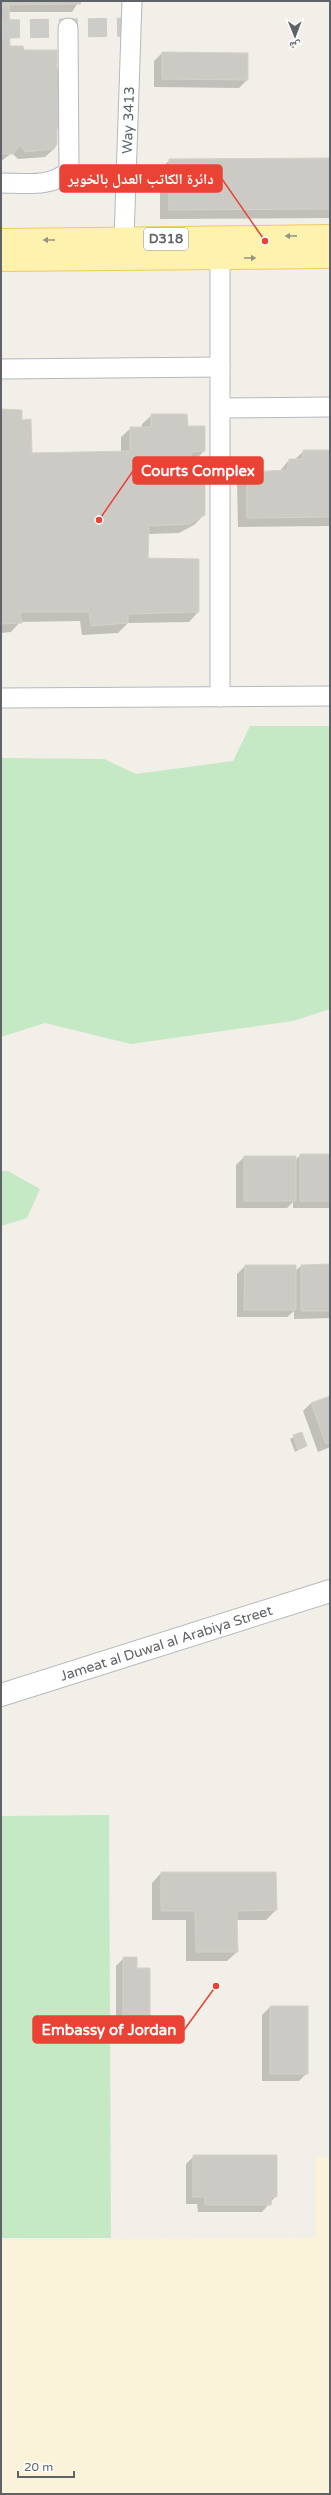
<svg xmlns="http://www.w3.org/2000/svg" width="331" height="2495" viewBox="0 0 331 2495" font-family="'Varela Round','Noto Naskh Arabic',sans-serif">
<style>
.green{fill:#c5e8c5}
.sand{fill:#fbf3d9}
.shadow{fill:#0003}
.building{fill:#cccac5;stroke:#d6d1c6}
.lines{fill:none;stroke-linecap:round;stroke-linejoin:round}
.minor-tunnel{stroke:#ccccc8;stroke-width:19;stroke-dasharray:19 10;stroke-linecap:butt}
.minor-casing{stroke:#b5b8bc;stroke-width:21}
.tertiary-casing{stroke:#b5b8bc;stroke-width:24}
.primary-casing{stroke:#f2c960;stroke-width:24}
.minor{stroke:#fff;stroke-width:19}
.tertiary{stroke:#fff;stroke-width:22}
.primary{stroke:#fff2af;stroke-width:22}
.oneway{fill:#979581}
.labels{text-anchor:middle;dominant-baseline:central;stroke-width:3;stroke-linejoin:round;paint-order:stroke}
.shield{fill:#fff;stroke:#8f9295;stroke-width:1}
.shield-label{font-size:13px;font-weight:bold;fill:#5f6368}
.street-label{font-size:14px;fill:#5f6368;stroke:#fff}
.leader{fill:none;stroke:#ea4335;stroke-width:1.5}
.callout-dot{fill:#ea4335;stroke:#fff;stroke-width:1.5}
.callout{fill:#ea4335;stroke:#ea4335;stroke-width:1.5}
.callout-label{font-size:15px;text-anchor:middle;font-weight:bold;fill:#fff}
</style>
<rect width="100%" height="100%" fill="#f1efe8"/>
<path class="green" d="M250,726H330V1009L293,1021L131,1044L45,1023L1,1037V758L104,759L136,774L233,761Z
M1,1171H8L40,1189L27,1218L1,1226Z
M109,1815L111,2238H1V1816Z"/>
<path class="sand" d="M316,2157H330V2494H1V2240L316,2238Z"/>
<path class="shadow" d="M1,1H79L72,12H8L9,47L56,129L54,149L45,157L18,159L12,153L1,161Z
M162,53L247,80L239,88L154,87V61Z
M330,159V218L160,219V169L170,160Z
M1,410L21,422L31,454L121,453V437L131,428H142V424L152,415L187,427L204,451L194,461H190L204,515L194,525L179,533L148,534L147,559L198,612L189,622L128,623L118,633L82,635L80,621L20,622L11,632L1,633Z
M304,451H330V526L238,527L237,482L247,473L279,472L289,460H294Z
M300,1155H330V1208H293V1202L287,1208H236V1165L244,1157L295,1161Z
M330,1265V1318L294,1319V1311L287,1317H237V1274L245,1266H295V1271L301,1266Z
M330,1397V1447L318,1452L303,1411L311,1403Z
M301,1433L306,1446L295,1452L290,1439Z
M161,1873L276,1910L266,1920H236L237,1952L227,1961H186V1920H152V1883Z
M124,1958L149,2016L141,2024H137V2028L129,2036L116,2037V1966Z
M270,2007L307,2073L299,2081H262V2015Z
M194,2156L276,2196L262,2212H198L197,2204H186V2164Z"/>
<path class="building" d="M1,1H80L81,4L1,5Z
M1,5H9L10,46H23L24,50H57V68L65,74L64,123L57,129V144L54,149L26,152L20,145L13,154H1Z
M162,52L248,53V80L162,79Z
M330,158V209L169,210V159Z
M1,409L22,410V420L31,419L32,453L130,451V427H151V414H187L188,426H205V451L191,452L192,467H205V515L189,524L149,526L148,558L199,559V612L128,614V623L91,626L89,612H20L22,623L1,624Z
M303,450H330V517L247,518V472L287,470L289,459H303Z
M300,1154H330V1201H300Z
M244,1156H296V1201H244Z
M330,1264V1311H301V1265Z
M245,1265H296V1310H244Z
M330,1396V1443L326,1444L311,1403Z
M302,1432L307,1446L298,1450L293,1435Z
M161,1872H276L277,1910L237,1911L238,1952H196L195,1911H161Z
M123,1957H137V1968H150V2017H137L138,2029H123Z
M270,2006H308V2074H270Z
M193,2155H277V2197H272L271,2205H205V2197H193Z"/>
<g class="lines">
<path class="minor-tunnel" d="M1,29L132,27"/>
<g class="minor-casing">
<g id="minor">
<path d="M1,183C25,183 51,188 69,171L68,28"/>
<path id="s1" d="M124,239L132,1"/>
<path d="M220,244V697"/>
<path d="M1,369L220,367"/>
<path d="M220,408L330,407"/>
<path d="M1,698L330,696"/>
</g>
</g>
<g class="tertiary-casing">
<g id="tertiary">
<path id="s2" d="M1,1695L330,1591"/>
</g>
</g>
<g class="primary-casing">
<path id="primary" d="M1,240L330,236
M1,260L330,257"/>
</g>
<use href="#minor" class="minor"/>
<use href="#tertiary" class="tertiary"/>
<use href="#primary" class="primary"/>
</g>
<defs><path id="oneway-solid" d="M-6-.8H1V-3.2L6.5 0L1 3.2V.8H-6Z"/></defs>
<g class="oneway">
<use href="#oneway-solid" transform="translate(291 236) rotate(179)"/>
<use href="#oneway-solid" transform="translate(49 240) rotate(180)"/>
<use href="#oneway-solid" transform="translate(250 258)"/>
</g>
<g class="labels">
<rect class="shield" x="144" y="228" width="44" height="22" rx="3"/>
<g class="shield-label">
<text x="166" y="239">D318</text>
</g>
<g class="street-label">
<text stroke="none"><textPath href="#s1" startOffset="119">Way 3413</textPath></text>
<text stroke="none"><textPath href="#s2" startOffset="173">Jameat al Duwal al Arabiya Street</textPath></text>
</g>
</g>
<path class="leader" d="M265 241L222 179M99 520L133 471M216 1986L184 2030"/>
<g class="callout-dot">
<circle cx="265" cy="241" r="4"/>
<circle cx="99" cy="520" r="4"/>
<circle cx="216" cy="1986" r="4"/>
</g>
<g class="callout">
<rect x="60" y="165" width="162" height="27" rx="4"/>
<rect x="133" y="457" width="130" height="27" rx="4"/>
<rect x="33" y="2016" width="151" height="27" rx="4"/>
</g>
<g class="callout-label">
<text x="141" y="184">دائرة الكاتب العدل بالخوير</text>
<text x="198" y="476">Courts Complex</text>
<text x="109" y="2035">Embassy of Jordan</text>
</g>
<rect width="331" height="2495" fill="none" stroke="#5f6368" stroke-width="4"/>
<g transform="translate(295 36) rotate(179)" stroke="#ffffff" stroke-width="3" paint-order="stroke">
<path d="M0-3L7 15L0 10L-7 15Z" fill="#5f6368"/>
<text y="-6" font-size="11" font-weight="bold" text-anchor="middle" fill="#5f6368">ش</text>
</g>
<path d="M18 2471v6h56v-6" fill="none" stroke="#5f6368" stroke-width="2"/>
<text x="24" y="2471" font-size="12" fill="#5f6368" stroke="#ffffff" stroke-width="3" paint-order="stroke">20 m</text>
</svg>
